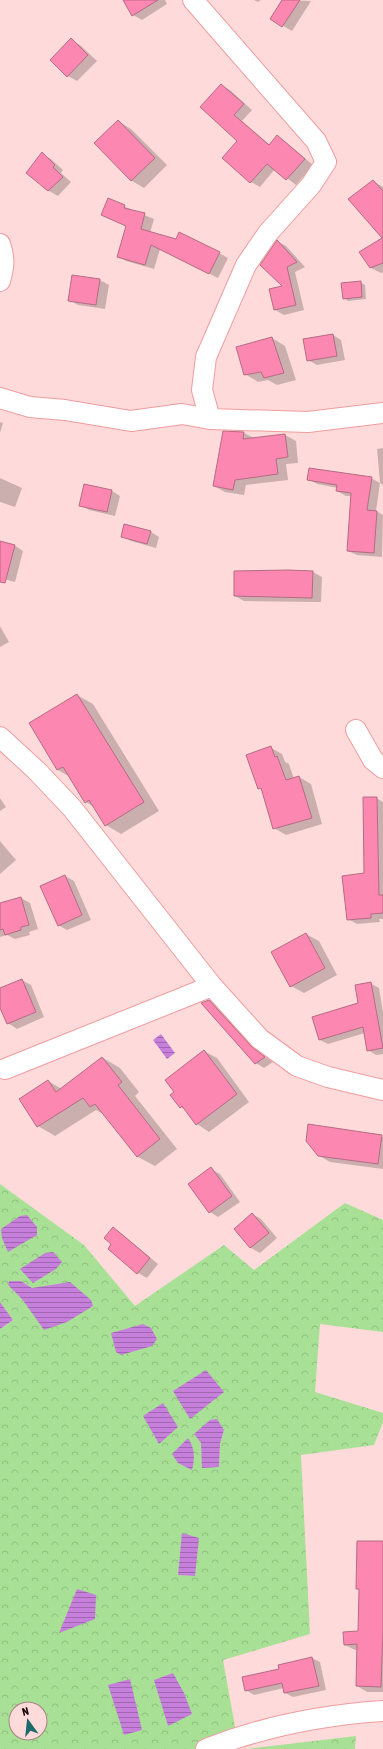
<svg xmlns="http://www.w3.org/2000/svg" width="383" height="1749" viewBox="0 0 383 1749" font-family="'Asap Condensed',sans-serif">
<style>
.forest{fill:url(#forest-crowns);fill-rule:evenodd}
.water{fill:url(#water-rules)}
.shadow{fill:#0003}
.building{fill:#fc87b1;stroke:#b56b84}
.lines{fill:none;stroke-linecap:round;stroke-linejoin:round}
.street-casing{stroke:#ef9c9e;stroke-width:22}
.street{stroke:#fff;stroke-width:20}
</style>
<defs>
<pattern id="forest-crowns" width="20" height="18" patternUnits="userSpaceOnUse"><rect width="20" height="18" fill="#a8e096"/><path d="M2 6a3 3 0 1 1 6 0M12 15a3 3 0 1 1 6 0" fill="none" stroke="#90bf80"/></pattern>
<pattern id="water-rules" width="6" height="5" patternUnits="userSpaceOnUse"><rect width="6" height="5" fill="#c680db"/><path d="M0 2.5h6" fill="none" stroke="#a067b0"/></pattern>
</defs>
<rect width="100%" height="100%" fill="#fedbda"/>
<path class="forest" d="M0,1184L84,1245L135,1306L224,1245L254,1270L345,1203L383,1220V1332L320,1324L315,1392L383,1413V1422L374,1445L301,1455L310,1634L223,1660L239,1749H0V1329L13,1320L0,1302ZM9,1281H21L32,1288L22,1299L9,1285ZM224,1430L220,1444L219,1466L203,1468L201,1443ZM184,1693L168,1726L163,1707ZM16,1709H40V1733H16Z
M356,1736L355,1749H246Z"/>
<path class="water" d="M161,1034L175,1053L167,1059L153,1040Z
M27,1215L37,1227V1235L8,1252L2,1238L1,1229L20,1216Z
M53,1252L62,1262L56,1269L33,1283L20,1269L45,1253Z
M9,1281H21L32,1288L70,1282L91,1300L93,1306L67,1322L44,1330L22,1299L8,1285Z
M0,1302L13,1320L0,1329Z
M143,1324L151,1328L157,1339L152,1346L121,1355L116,1352L111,1333Z
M206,1370L224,1392L190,1419L173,1391Z
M163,1403L178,1427L159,1444L143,1416Z
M217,1419L224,1430L220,1444L219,1467L202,1468L201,1443L194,1434L210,1420Z
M188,1438C195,1449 195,1458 192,1470L178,1463L172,1454Z
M182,1533L199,1538L195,1576L178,1575Z
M77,1589L96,1595L95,1619L59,1633Z
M173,1673L184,1693L192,1714L168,1726L154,1680Z
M130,1679L142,1730L124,1735L108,1685Z"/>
<path class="shadow" d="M124,0H165L167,4L142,20L133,15Z
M254,0H261L258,2Z
M283,0L311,1L292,31L271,19Z
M72,40L80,45L97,61L77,81L68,76Z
M221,85L230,90L252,110L242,121L270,145L278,137L286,142L313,165L296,185L275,169L260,187L251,182Z
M118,121L131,129L167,165L144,188L132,181L95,143Z
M42,154L51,159L63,170L61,173L71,182L58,196L49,191L27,173Z
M373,181L383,187V222Z
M109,200L154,219L150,233L219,253L228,258L218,278L160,249L154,269L126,261L118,256L126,226L102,215Z
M383,239V272L381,273L371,268L360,252Z
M277,241L286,246L305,267L295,272L304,310L284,315L275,310L284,286Z
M73,276L100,280L109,285L105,309L78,305L69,300Z
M360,282L365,285L366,299L348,301L344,298Z
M333,335L341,340L345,360L317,365L308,360Z
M272,338L285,346L296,380L277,385L268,380L258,382L245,374Z
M0,422L3,423L0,433Z
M224,432L244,433L254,438L285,435L296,441L298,463L286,464L288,480L246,485L244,495L225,492L214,486Z
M383,448V485L380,483L376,511L383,515L382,557L357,555L348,551L352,496H346L337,491L338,488L317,484L308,479L371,478L380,483L377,449Z
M0,478L22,488L15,507L0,502Z
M112,491L120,496L115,516L89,510L80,505Z
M151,532L159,537L156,548L131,541L122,536Z
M0,542L14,545L23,551L15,582L0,578Z
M235,572H313L322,577L321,602L244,601L235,596Z
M0,626L9,642L0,647Z
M77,695L93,704L159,811L121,834L106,825L94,807L86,802L70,777L58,770Z
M271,748L282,754L285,762L289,764L294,779L299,777L311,784L322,824L286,835L274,828L263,791L259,788Z
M0,798L6,807L0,811Z
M376,798L383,802V919H379L380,922L357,924L348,919L365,874Z
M0,841L16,860L0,874Z
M65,876L74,881L91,920L67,930L58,925Z
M21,898L30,903L38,929L29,932L30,935L15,939L7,935L0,937V904Z
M306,934L319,941L337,975L304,993L291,986Z
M22,980L31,985L44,1017L17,1029L8,1023L0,1005V1000Z
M370,983L379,988L383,1012V1054L376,1055L368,1050L365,1033L328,1044L320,1040L359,1004Z
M209,1001L218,1006L260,1053L273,1062L264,1068L256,1063Z
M204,1051L217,1058L249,1102L209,1132L197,1124L187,1111L180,1107L176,1092Z
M103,1058L120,1068L139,1092L135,1096L177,1149L155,1166L138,1157L105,1115L96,1110L55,1136L38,1126L48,1081L62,1089Z
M381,1136L383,1137V1169L330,1162L318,1155Z
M211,1169L220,1174L240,1202L218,1217L210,1212Z
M252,1214L261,1219L277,1238L260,1253L251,1248L235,1229Z
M113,1228L122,1234L158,1264L147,1278L138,1273L109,1249L113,1244Z
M383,1542V1692H367L357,1686L358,1650H355L345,1645L359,1632L360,1590L357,1588Z
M312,1658L320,1662L326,1690L293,1697L285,1693L284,1688L254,1695L246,1690L280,1669Z"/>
<path class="building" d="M123,0H158L132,16Z
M282,0H300L282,27L270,19Z
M71,38L88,55L67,77L50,60Z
M221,84L244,104L234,115L269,145L277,135L305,159L286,180L267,164L250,183L222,158L237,141L200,107Z
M118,120L155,158L131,181L94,143Z
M42,152L55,165L53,167L63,177L48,191L26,173Z
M373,180L383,191V263L370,268L359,252L382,238L348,199Z
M108,198L125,205L124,208L145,213L141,229L176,239L179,232L220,252L209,274L151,245L145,265L117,257L126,226L101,215Z
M277,240L297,262L287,267L296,305L274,310L269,289L282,286L260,265Z
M72,275L100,279L96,305L68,301Z
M361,281L362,297L343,299L341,283Z
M333,334L337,356L307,361L303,339Z
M272,337L284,373L264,378L261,372L244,375L236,347Z
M223,431L244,432L243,439L285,434L288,457L276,459L278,474L235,480L233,490L213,486Z
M309,468L372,477L367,510L377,511L374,553L347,551L351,493L336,491L337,485L307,480Z
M84,484L112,490L107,512L79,506Z
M124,524L151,531L147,544L121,537Z
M0,541L15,545L5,583L0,582Z
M288,570L313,571L312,598L234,596V571Z
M77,694L144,802L105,826L89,800L85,803L63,767L57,770L29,723Z
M271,746L275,757L277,756L286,780L299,776L312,818L273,829L261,788L258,789L246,755Z
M363,797H377L379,895H383V913L371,914V918L347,920L342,876L364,873Z
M65,875L82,915L58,926L40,886Z
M21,897L29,925L21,927V930L5,935L3,929L0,930V903Z
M306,933L325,968L290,987L271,952Z
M22,979L36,1012L7,1024L0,1008V988Z
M371,982L383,1048L367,1051L363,1027L319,1040L312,1017L358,1003L355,985Z
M209,1000L252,1047L265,1057L255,1064L201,1003Z
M204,1050L237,1094L196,1125L182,1106L180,1108L170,1095L174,1092L165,1080Z
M102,1057L122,1082L118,1085L160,1139L137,1157L95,1104L90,1107L83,1098L37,1127L19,1099L48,1080L56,1092Z
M308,1124L382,1135L378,1164L318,1156L306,1141Z
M211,1167L232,1196L209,1213L188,1184Z
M252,1213L269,1233L250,1248L234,1229Z
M113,1227L150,1258L137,1274L108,1249L111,1244L104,1238Z
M357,1541H383V1630L381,1687L356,1686L357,1644L344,1645L343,1632L358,1631L359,1589H356Z
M312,1657L319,1686L284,1693L282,1683L245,1691L242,1677L279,1669L278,1665Z"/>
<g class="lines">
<g class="street-casing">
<path id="street" d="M193,0L316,141L326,162L311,185L268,233L246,265L206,357L202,390L210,419L308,422L383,413
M0,244C5,258 4,267 0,281
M0,398L30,407L65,410L131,421L182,414L210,419
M356,730L373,760L383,768
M0,737L36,770L72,808L212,986L260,1039L297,1066L328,1077L383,1090
M5,1069L212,986
M206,1749C262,1727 322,1715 383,1711"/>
</g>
<use href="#street" class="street"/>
</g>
<g transform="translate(28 1721) rotate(345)"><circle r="19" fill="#fedbda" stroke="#a48585"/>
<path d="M0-3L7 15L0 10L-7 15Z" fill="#1c696b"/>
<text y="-6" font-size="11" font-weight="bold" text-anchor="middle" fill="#1d0305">N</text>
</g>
</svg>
